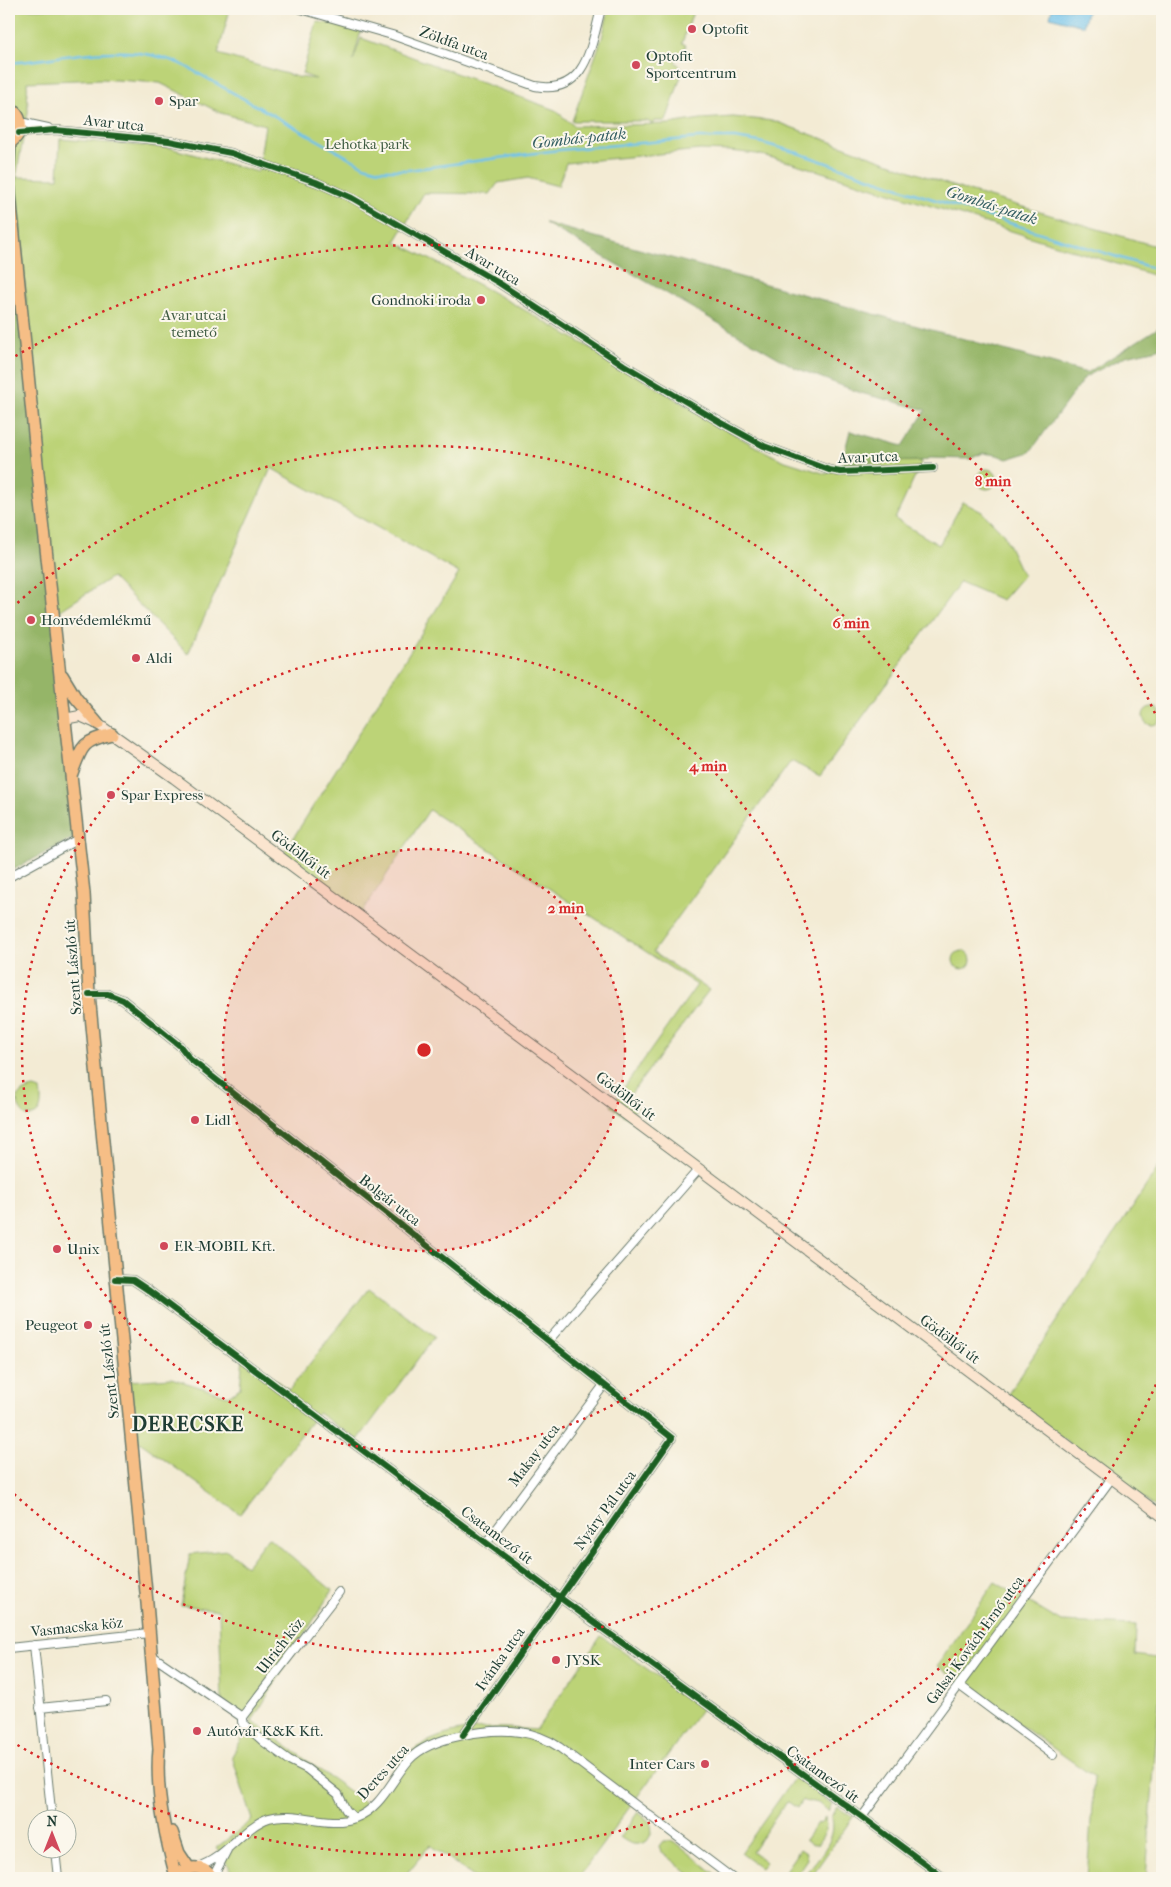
<svg xmlns="http://www.w3.org/2000/svg" width="1171" height="1887" viewBox="0 0 1171 1887" font-family="'IM FELL French Canon',serif">
<style>
.green{fill:#bcd377;stroke:#6e8856;fill-rule:evenodd}
.forest{fill:#95b568;stroke:#5a794e}
.water{fill:#6fc2eb;stroke:#478090}
.lines{fill:none;stroke-linecap:round;stroke-linejoin:round}
.stream{stroke:#6fc2eb;stroke-width:2.5}
.minor-casing{stroke:#697a6c;stroke-width:10}
.secondary-casing{stroke:#697a6c;stroke-width:12}
.primary-casing{stroke:#697a6c;stroke-width:14}
.minor{stroke:#fff;stroke-width:8}
.secondary{stroke:#fbe5cf;stroke-width:10}
.primary{stroke:#f6be86;stroke-width:11}
.cycleway-casing{stroke:#fbf7ec;stroke-width:9}
.cycleway{stroke:#1b5e20;stroke-width:6}
.ring{fill:none;stroke:#d62828;stroke-width:2.5;stroke-dasharray:2.5 5}
.poi-dot{fill:#d1495b;stroke:#fbf7ec;stroke-width:2}
.labels{text-anchor:middle;dominant-baseline:central;stroke-width:4;stroke-linejoin:round;paint-order:stroke}
.poi-label{font-size:15px;fill:#1f3d34;stroke:#fbf7ec;text-anchor:start}
.street-label{font-size:15px;fill:#1f3d34;stroke:#fbf7ec}
.park-label{font-size:15px;fill:#3e5b41;stroke:#fbf7ec}
.water-label{font-size:16px;font-style:italic;fill:#335e62;stroke:#fbf7ec}
.district-label{font-size:20px;font-weight:bold;letter-spacing:1px;fill:#1f3d34;stroke:#fbf7ec}
.centre{fill:#d62828;stroke:#fbf7ec;stroke-width:2.5}
.ring-label{font-size:15px;text-anchor:middle;font-weight:bold;fill:#d62828;stroke:#fbf7ec;stroke-width:4;stroke-linejoin:round;paint-order:stroke}
</style>
<rect width="100%" height="100%" fill="#fbf7ec"/>
<filter id="ink" filterUnits="userSpaceOnUse"><feTurbulence type="fractalNoise" baseFrequency=".02" numOctaves="2"/><feDisplacementMap in="SourceGraphic" scale="10" xChannelSelector="R" yChannelSelector="G"/><feConvolveMatrix kernelMatrix="1 2 1 2 8 2 1 2 1" color-interpolation-filters="sRGB"/></filter>
<filter id="wash" filterUnits="userSpaceOnUse"><feTurbulence type="fractalNoise" baseFrequency=".0096" numOctaves="4" result="noise"/><feDisplacementMap in="SourceGraphic" scale="20" xChannelSelector="R" yChannelSelector="G"/><feGaussianBlur stdDeviation="1.12" result="paint"/><feColorMatrix in="noise" values="0 0 0 0 0 0 0 0 0 0 0 0 0 0 0 0 0 1.4 0 .05"/><feComposite in="paint" operator="in"/></filter>
<g filter="url(#wash)">
<rect width="100%" height="100%" fill="#f3ebd4"/>
<path class="green" d="M9,9H230L218,54L297,77L316,79L302,74L317,22L337,24L361,30L353,61L361,38L555,110L574,126L669,124L701,119L733,117L774,121L955,187L1162,248V278L793,163L757,154L730,151L700,150L566,163L558,186L528,178L498,183L490,194L424,193L395,242C518,301 634,375 751,444L782,460L826,474L848,463L922,461L895,519L939,545L963,502L982,512L1003,533L1023,576L1002,600L960,582L820,776L791,761L653,952L709,990L627,1099L637,1106L629,1119L611,1106L697,985L429,810L359,917L282,856L459,573L271,468L188,654L112,577L56,613L51,601L16,178H9ZM101,79L160,83L221,113L265,125L258,172L170,148L60,139L58,178L16,177L28,112L27,82Z
M609,9H694L682,43L686,45L683,54L675,61L683,70L666,121H654L653,124L647,121H572L602,38Z
M977 479a10 10 0 1 1 20 0a10 10 0 1 1-20 0Z
M1143 716a9 9 0 1 1 18 0a9 9 0 1 1-18 0Z
M953 960a9 9 0 1 1 18 0a9 9 0 1 1-18 0Z
M34,1088L40,1090C42,1103 43,1118 26,1116C20,1111 13,1099 21,1093C24,1090 30,1089 34,1088Z
M1162,1162V1512L1006,1397Z
M369,1288L434,1337L358,1440L318,1413L240,1514L134,1438L129,1381L171,1378L228,1396L240,1388L243,1356L289,1390Z
M268,1537L332,1590L252,1721L367,1804C378,1790 395,1765 408,1754C444,1725 493,1726 536,1730L601,1636L702,1708L578,1878H475L430,1845L403,1878H237L216,1848L252,1820L232,1756L252,1721L222,1701L219,1610L181,1605L190,1554L227,1550L246,1566Z
M995,1582L1061,1622L1136,1625L1135,1655L1162,1659L1146,1878H1087L1094,1777L937,1666Z
M795,1777L832,1804L828,1811C824,1807 820,1803 814,1802C809,1801 807,1803 802,1800L797,1808L787,1801L752,1851L766,1862L761,1868L741,1853Z
M837,1807L853,1817L810,1878H802C815,1861 840,1839 831,1816Z
M638,1812L651,1823L652,1833L647,1841C636,1847 629,1844 620,1837Z
M825,1817L826,1830L818,1844L812,1845L805,1840L817,1823L820,1824Z
M663,1841H670L678,1844L720,1878H695L661,1851L659,1846Z
M800,1849L806,1853L807,1859L794,1878H780Z"/>
<path class="forest" d="M16,177L51,601L81,834L9,872V178Z
M545,223L1087,373L1158,328L1162,329V348L1126,356L1085,377L1030,452L1007,459L997,455L983,453L970,459L930,458L922,461L848,463L841,466L850,431L903,446L926,410L861,393L796,368Z"/>
<path class="water" d="M1052,9H1088L1083,26L1050,17Z"/>
<g class="lines">
<path class="stream" d="M9,63C69,58 127,39 185,66L364,166L379,170H408L559,150L698,138H735L759,142L795,152L917,194L1162,271"/>
</g>
</g>
<g filter="url(#ink)">
<g class="lines">
<g class="minor-casing">
<path id="minor" d="M301,9L392,35L535,86C586,96 591,46 601,9
M20,122L48,128
M19,133L55,130L169,141L231,153L316,182L352,198L499,283L624,365L720,422L764,446L829,470L841,472L933,468
M9,877L78,839
M89,994H108L123,1000L180,1046L190,1059L672,1438L463,1735
M115,1279L133,1280L148,1290L559,1597L862,1817L944,1878
M548,1341L699,1169
M487,1542L604,1385
M34,1645L52,1820
M9,1648L149,1633
M151,1655L242,1717
M959,1685L1053,1755
M40,1708L106,1701
M242,1717L339,1592
M242,1717V1722L264,1742L289,1760L307,1769L338,1794L346,1810L354,1818
M862,1817L1111,1479
M55,1850L58,1878
M197,1867C227,1858 242,1827 269,1818C297,1810 327,1828 355,1818C381,1809 392,1779 409,1760C430,1736 490,1728 520,1732C535,1734 547,1739 559,1747L732,1878
M213,1877L227,1850"/>
</g>
<g class="secondary-casing">
<path id="secondary" d="M64,719L80,716L98,724L174,778L699,1169L1162,1516"/>
</g>
<g class="primary-casing">
<path id="primary" d="M9,108C25,116 23,135 9,143
M9,164L10,142
M9,185L41,503L84,893L89,994L147,1603L159,1749C155,1788 166,1840 176,1877
M62,675L76,698L98,724
M72,773C82,746 82,741 112,734
M172,1832L179,1853L189,1868
M182,1871C194,1865 205,1867 213,1878"/>
</g>
<use href="#minor" class="minor"/>
<use href="#secondary" class="secondary"/>
<use href="#primary" class="primary"/>
<g class="cycleway-casing">
<path id="cycleway" d="M19,133L55,130L169,141L231,153L316,182L352,198L499,283L624,365L720,422L764,446L829,470L841,472L933,468
M89,994H108L123,1000L180,1046L190,1059L672,1438L463,1735
M115,1279L133,1280L148,1290L559,1597L862,1817L944,1878"/>
</g>
<use href="#cycleway" class="cycleway"/>
</g>
</g>
<circle cx="424" cy="1050" r="201" fill="#d62828" fill-opacity=".12"/>
<g class="ring">
<circle cx="424" cy="1050" r="201"/>
<circle cx="424" cy="1050" r="402"/>
<path d="M12 608A604 604 0 1 1 12 1492"/>
<path d="M1162 1371A805 805 0 0 1 9 1740M9 360A805 805 0 0 1 1162 729"/>
</g>
<g class="poi-dot">
<circle cx="692" cy="29" r="5"/>
<circle cx="636" cy="65" r="5"/>
<circle cx="159" cy="101" r="5"/>
<circle cx="481" cy="300" r="5"/>
<circle cx="31" cy="620" r="5"/>
<circle cx="136" cy="658" r="5"/>
<circle cx="111" cy="795" r="5"/>
<circle cx="195" cy="1120" r="5"/>
<circle cx="164" cy="1246" r="5"/>
<circle cx="57" cy="1249" r="5"/>
<circle cx="88" cy="1325" r="5"/>
<circle cx="556" cy="1660" r="5"/>
<circle cx="197" cy="1731" r="5"/>
<circle cx="705" cy="1764" r="5"/>
</g>
<g class="labels">
<g class="poi-label">
<text x="702" y="29">Optofit</text>
<text x="646" y="56">Optofit<tspan x="646" dy="17">Sportcentrum</tspan></text>
<text x="169" y="101">Spar</text>
<text x="471" y="300" text-anchor="end">Gondnoki iroda</text>
<text x="41" y="620">Honvédemlékmű</text>
<text x="146" y="658">Aldi</text>
<text x="121" y="795">Spar Express</text>
<text x="205" y="1120">Lidl</text>
<text x="174" y="1246">ER-MOBIL Kft.</text>
<text x="67" y="1249">Unix</text>
<text x="78" y="1325" text-anchor="end">Peugeot</text>
<text x="566" y="1660">JYSK</text>
<text x="207" y="1731">Autóvár K&amp;K Kft.</text>
<text x="695" y="1764" text-anchor="end">Inter Cars</text>
</g>
<g class="street-label">
<text transform="translate(454 43) rotate(20)">Zöldfa utca</text>
<text transform="translate(114 123) rotate(6)">Avar utca</text>
<text transform="translate(493 266) rotate(31)">Avar utca</text>
<text transform="translate(868 457) rotate(-2)">Avar utca</text>
<text transform="translate(301 854) rotate(37)">Gödöllői út</text>
<text transform="translate(73 967) rotate(-94)">Szent László út</text>
<text transform="translate(626 1096) rotate(37)">Gödöllői út</text>
<text transform="translate(390 1200) rotate(38)">Bolgár utca</text>
<text transform="translate(950 1339) rotate(37)">Gödöllői út</text>
<text transform="translate(109 1371) rotate(-96)">Szent László út</text>
<text transform="translate(534 1455) rotate(-53)">Makay utca</text>
<text transform="translate(605 1510) rotate(-54)">Nyáry Pál utca</text>
<text transform="translate(497 1535) rotate(37)">Csatamező út</text>
<text transform="translate(77 1627) rotate(-6)">Vasmacska köz</text>
<text transform="translate(975 1640) rotate(-54)">Galsai Kovách Ernő utca</text>
<text transform="translate(280 1646) rotate(-52)">Ulrich köz</text>
<text transform="translate(500 1659) rotate(-55)">Ivánka utca</text>
<text transform="translate(383 1772) rotate(-48)">Deres utca</text>
<text transform="translate(823 1774) rotate(36)">Csatamező út</text>
</g>
<g class="park-label">
<text x="367" y="144">Lehotka park</text>
<text x="194" y="315">Avar utcai<tspan x="194" dy="17">temető</tspan></text>
</g>
<g class="water-label">
<text transform="translate(579 138) rotate(-6)">Gombás-patak</text>
<text transform="translate(992 205) rotate(18)">Gombás-patak</text>
</g>
<g class="district-label">
<text x="188" y="1424">DERECSKE</text>
</g>
</g>
<circle cx="424" cy="1050" r="8" class="centre"/>
<g class="ring-label">
<text x="993" y="486">8 min</text>
<text x="851" y="628">6 min</text>
<text x="708" y="771">4 min</text>
<text x="566" y="913">2 min</text>
</g>
<rect width="1171" height="1887" fill="none" stroke="#fbf7ec" stroke-width="30"/>
<g transform="translate(52 1834)"><circle r="24" fill="#fbf7ec" stroke="#a3ada2"/>
<path d="M0-4L9 19L0 12L-9 19Z" fill="#d1495b"/>
<text y="-8" font-size="14" font-weight="bold" text-anchor="middle" fill="#1f3d34">N</text>
</g>
</svg>
